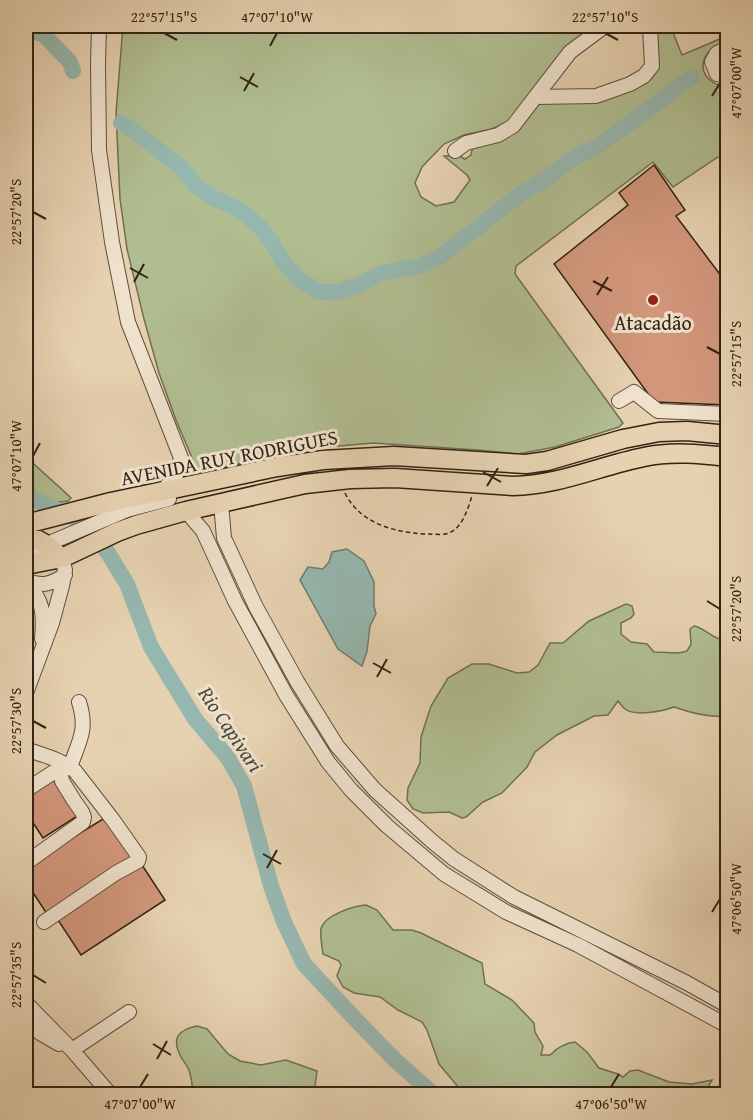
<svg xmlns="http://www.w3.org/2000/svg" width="753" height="1120" viewBox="0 0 753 1120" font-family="'Gentium Book Plus',serif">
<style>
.green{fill:#b0bd90;stroke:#707052;stroke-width:1.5}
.water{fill:#96b7af;stroke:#6e7c71;stroke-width:1.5}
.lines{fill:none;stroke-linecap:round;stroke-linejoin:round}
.river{stroke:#96b7af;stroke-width:16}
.building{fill:#d2967b;stroke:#312413;stroke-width:1.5}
.minor-casing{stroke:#5e4f3a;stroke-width:16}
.major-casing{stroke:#312413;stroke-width:21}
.path{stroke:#312413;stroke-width:1.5;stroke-dasharray:4.5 3;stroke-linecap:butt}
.minor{stroke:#efe1cc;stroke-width:14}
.major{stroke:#e6d1b0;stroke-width:18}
.ticks{fill:none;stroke:#312413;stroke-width:2}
.poi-dot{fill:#8f2418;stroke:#efe1cc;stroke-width:2}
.labels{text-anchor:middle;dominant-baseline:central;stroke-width:6;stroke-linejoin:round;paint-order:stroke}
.poi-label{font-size:20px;fill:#312413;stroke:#efe1cc}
.street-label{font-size:20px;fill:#312413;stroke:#efe1cc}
.water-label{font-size:21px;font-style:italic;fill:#4a493a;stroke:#efe1cc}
.neatline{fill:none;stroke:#312413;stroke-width:2}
.ticks-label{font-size:15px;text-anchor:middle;fill:#312413}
</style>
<rect width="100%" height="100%" fill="#e6d1b0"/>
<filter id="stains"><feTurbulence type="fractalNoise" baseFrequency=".00333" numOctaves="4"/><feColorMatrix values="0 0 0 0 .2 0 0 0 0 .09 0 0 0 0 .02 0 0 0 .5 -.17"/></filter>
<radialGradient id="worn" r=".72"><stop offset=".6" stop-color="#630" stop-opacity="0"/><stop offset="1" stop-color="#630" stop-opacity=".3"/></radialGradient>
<path class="green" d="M123,26H591L585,32L574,40L509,121L492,129L464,135L444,144L422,167L415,183L421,197L436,206L454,202L470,180L467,175L444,156L458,155L465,159L471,155L473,145L537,104L646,80L654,26H673L674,35L682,55L727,36V42C720,45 712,48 707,54C696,71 710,86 727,86V157H718L673,187L653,162L516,266L515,274L623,423L619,427L555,447L518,454L478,450L373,443L295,450L196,474L195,465L176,420L159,373L144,319L127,249L120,199L116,113Z
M26,456C40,471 56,483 71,498L68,501C41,505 44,500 26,483Z
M626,604L632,606L634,614L631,618L621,623V634L631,642L647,644L654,652L679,653L687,651L691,644L690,629L694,626C705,628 711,638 723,640L727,637V716C709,718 691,713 674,707C663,711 635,717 625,709C622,707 621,704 618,701L608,715L594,716L557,735L535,752L527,767L502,793L483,802L466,817L462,818L449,812L423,813L413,809L407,800L408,788L420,763L421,737L431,706L448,678L472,664H489L517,673L529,672L538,665L550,643H563L589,621Z
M366,905L377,910L393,930H412L421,933L482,963L485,984L512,1000L534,1023L535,1032L543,1046L541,1055H550C557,1048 564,1043 575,1042L587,1052L599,1068L618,1074L623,1077L630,1071L638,1070L669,1082L692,1084L712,1080L704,1094H482L471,1093L459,1088L439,1064L427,1030L422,1022L398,1010L380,997L354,993L343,987L337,976L341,965L339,961L323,954C322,946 320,936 321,929C324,915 354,906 366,905Z
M197,1026L207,1029L228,1054L240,1061L261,1065L286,1060L317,1071L314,1094H192C193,1087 191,1077 189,1070C187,1065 183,1061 181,1057C171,1038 178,1030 197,1026Z"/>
<path class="water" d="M347,549L364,561L374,582V606L376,614L370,626L367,651L362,666L338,649L300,580L308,567L323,569L329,562L332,552Z"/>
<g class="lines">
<path class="river" d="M26,30L43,34L70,62L73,71
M721,63L728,60
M121,123L134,131L182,168L194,184L214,198L240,210L259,226L273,244L283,262L300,280L319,292H339L361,284L382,273L419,266L438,258L522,193L548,178L572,159L596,147L648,110L692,77
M26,496L71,516L88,528L108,553L127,584L151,647L195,719L228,758L244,786L271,886L284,922L304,964L357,1021L394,1059L433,1094"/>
</g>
<path class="building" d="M654,165L685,210L676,216L728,285V315L723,319L728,327V405L654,402L554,264L628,205L619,193Z
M53,775L79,815L43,838L26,812V793Z
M108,816L136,856L47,914L26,882V866Z
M140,862L165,900L81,955L56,917Z"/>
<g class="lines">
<g class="minor-casing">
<path id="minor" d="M99,26L98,65L99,150L112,242L128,322L181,458L176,475L162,492
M728,48L717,53L712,62L717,74L728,76
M536,97L596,96L630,84L644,76L652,66L650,26
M455,151L466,143L498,135L513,126L570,52L605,26
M619,401L634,392L658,411L728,414
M221,503L224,538L256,607L298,683L337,746L375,790L433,842L454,859L514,897L687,983L728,1006
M186,511L203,531L235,601L286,695L328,762L351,790L387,826L444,874L506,912L578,945L728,1026
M26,553L127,510L169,499
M26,581C43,586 50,585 65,575
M26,583C44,600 44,615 42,639
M26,693L52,623L62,586L65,570L62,558
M26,749C42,755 61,759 75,771L113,820L139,857L138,861L116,873L44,922
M70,767C79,741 88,730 79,702
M26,790L60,768
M26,863L83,822L84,817L82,812L73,799L62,781L60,768L63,763
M26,1003L72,1050L110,1094
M26,1022L40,1033L59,1044
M72,1050L129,1012"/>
</g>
<g class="major-casing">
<path id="major" d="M26,524L111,502L277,467L323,460L394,456L526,464L547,461L623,439L659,432L687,431L728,435
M26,533L47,545L62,558
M26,565L62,558L117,532L136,525L186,511L305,484L350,479L395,478L513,486C560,485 599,466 644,457C672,451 700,454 728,457"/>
</g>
<path class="path" d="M345,493C360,524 396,533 428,534C435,534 445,536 451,532C463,526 468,508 472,496"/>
<use href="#minor" class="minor"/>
<use href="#major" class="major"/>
</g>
<path class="ticks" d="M164,33L177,40M605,33L618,40M270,46L277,33M240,77L258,87M244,91L254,73M712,96L720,83M33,212L46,219M130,268L148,278M593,281L612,291M134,282L144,264M597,295L608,277M707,347L720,354M33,456L40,443M483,472L501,482M487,486L498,468M707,601L720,609M373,663L391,673M377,677L387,659M33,721L46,728M263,854L281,864M267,868L277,850M712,912L720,899M33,975L46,983M153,1044L171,1055M157,1059L167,1041M140,1087L148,1074M611,1087L619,1074"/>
<circle class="poi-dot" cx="653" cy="300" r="6"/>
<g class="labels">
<g class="poi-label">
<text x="653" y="322">Atacadão</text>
</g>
<g class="street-label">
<text transform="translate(229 457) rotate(-11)">AVENIDA RUY RODRIGUES</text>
</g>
<g class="water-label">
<text transform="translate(231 729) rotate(56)">Rio Capivari</text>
</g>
</g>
<rect width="753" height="1120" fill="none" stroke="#e6d1b0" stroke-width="66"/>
<rect x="33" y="33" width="687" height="1054" class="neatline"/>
<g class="ticks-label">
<text x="164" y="22">22°57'15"S</text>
<text x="277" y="22">47°07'10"W</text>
<text x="605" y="22">22°57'10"S</text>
<text transform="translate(736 83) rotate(-90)" y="5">47°07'00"W</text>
<text transform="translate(16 212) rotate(-90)" y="5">22°57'20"S</text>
<text transform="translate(736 354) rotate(-90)" y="5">22°57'15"S</text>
<text transform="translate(16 456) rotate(-90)" y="5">47°07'10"W</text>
<text transform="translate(736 609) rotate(-90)" y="5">22°57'20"S</text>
<text transform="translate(16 721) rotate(-90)" y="5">22°57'30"S</text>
<text transform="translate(736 899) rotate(-90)" y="5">47°06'50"W</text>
<text transform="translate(16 975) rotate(-90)" y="5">22°57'35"S</text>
<text x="140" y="1109">47°07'00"W</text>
<text x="611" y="1109">47°06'50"W</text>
</g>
<rect width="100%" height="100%" filter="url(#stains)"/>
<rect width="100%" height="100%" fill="url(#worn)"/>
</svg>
